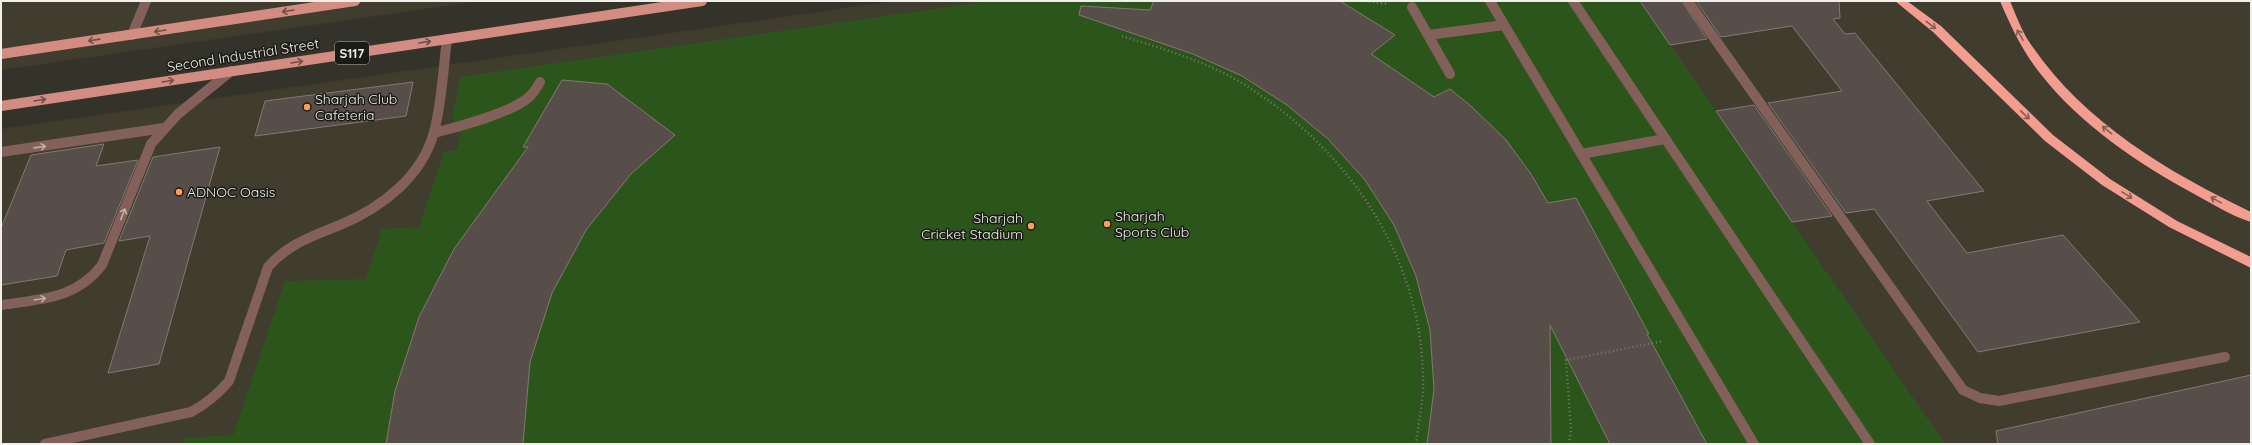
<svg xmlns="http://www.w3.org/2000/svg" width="2252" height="445" viewBox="0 0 2252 445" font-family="Quicksand,sans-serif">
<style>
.built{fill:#403d2e}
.green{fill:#2c551c}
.building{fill:#584e49;stroke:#837872}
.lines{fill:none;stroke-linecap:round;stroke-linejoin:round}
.path{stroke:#7a7971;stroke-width:2.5;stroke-dasharray:1 3;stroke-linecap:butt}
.lane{stroke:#84605b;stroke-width:10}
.primary{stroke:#d38c81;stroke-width:10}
.highway{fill:#f29d90;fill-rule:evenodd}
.oneway{stroke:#6e4e46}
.oneway2{stroke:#865c53}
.oneway3{stroke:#bfafa9}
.poi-dot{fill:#fe9c58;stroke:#1b1b16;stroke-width:1.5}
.labels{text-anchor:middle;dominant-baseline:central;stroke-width:3;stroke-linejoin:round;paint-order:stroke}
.shield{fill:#1b1b16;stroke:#b0afaa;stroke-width:1}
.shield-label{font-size:13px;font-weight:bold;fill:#f0efe9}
.street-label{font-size:14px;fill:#f0efe9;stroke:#1b1b16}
.poi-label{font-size:14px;fill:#f0efe9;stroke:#1b1b16;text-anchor:start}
</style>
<rect width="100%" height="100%" fill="#34332a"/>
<path class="built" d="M1,1H479L1,70Z
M894,1H2251V444H1V129Z"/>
<path class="green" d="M990,1H1640L1945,444H182L184,438L233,435L285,281L366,279L382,229L419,227L444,152L456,150L461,135L452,118L460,77Z"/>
<path class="building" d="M1154,1H1340L1395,35L1371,54L1434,97L1450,89L1472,107L1506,140L1531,174L1548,203L1576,198L1649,334H1647L1707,444H1610L1550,325L1551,444H1427L1434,389L1430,330L1416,276L1394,225L1365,180L1328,139L1287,105L1242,76L1193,54L1079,15L1081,6L1150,10Z
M1640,1H1682L1707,39L1670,45Z
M1696,1H1839L1840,18L1833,19L1845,34L1855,33L1984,191L1927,201L1967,253L2063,235L2140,322L1978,352L1874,209L1846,213L1768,103L1842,91L1792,26L1721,37Z
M562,80L607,84L675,135L631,174L586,230L552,293L530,362L523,444H386L395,391L419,317L454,249L528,147H523Z
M413,82L406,116L255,136L265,101Z
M1754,105L1832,216L1792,222L1716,111Z
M104,144L96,166L138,160L104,243L66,250L57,276L1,285V228L31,155Z
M220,147L159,364L108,373L150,236L119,241L153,157Z
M2251,375V444H1998L1996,431Z"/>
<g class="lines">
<path class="path" d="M1365,1L1388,4
M1122,36C1164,49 1208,62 1245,85C1351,151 1426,263 1423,390C1422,408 1418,426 1416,444
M1569,444L1571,430L1566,360L1664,341"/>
<path class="lane" d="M1490,1L1754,444
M1573,1L1870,444
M1688,1L1963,390L1980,398L1999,401L2225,357
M1412,7L1450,74
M132,35L146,1
M1428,35L1504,25
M434,133C457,127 512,113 529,97C534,93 537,87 540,82
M1,152L164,128
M1581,154L1665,139
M1,305C41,299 76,299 102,265L151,144L178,114L231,71
M45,444L191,412C206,404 218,394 229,381L268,267C288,244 313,236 340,225C381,208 422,177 434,132C442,102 443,70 447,39"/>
<path class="primary" d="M1,54L355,1
M1,106L702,1"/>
<path class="highway" d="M1895,1H1907L1941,26L2053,135L2110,179L2177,221L2251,257V268L2169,227L2102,185L2045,141L1933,32Z
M2000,1H2010C2015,13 2020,26 2026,37C2078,119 2165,171 2251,212V222C2232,216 2214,205 2196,195C2139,164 2080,125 2039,72C2022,50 2011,27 2000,1Z"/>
</g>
<defs><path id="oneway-shaft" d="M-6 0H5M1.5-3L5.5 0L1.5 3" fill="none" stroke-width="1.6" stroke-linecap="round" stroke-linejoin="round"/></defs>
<g class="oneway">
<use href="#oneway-shaft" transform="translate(288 11) rotate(171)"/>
<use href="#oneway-shaft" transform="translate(160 31) rotate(171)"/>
<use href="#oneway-shaft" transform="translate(94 40) rotate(172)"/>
<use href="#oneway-shaft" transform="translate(425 42) rotate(-9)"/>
<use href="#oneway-shaft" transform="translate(297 62) rotate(-9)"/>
<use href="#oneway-shaft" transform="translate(168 81) rotate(-9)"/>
<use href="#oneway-shaft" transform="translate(40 100) rotate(-9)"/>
</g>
<g class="oneway2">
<use href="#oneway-shaft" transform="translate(1931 25) rotate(38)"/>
<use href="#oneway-shaft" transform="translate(2020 35) rotate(-120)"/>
<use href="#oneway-shaft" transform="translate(2025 115) rotate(44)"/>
<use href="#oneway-shaft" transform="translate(2107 130) rotate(-141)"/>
<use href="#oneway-shaft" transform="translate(2127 195) rotate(32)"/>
<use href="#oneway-shaft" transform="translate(2216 200) rotate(-151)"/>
</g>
<g class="oneway3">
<use href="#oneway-shaft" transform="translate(40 147) rotate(-8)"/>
<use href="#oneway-shaft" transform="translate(123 214) rotate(-68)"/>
<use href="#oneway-shaft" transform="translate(40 299) rotate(-9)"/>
</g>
<g class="poi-dot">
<circle cx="307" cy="107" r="4"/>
<circle cx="179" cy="192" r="4"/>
<circle cx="1107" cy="224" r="4"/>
<circle cx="1031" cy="226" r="4"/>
</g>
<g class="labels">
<rect class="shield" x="335" y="42" width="34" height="22" rx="3"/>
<g class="shield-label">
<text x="352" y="53">S117</text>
</g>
<g class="street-label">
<text transform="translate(243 55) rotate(-9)">Second Industrial Street</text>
</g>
<g class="poi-label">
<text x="315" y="99">Sharjah Club<tspan x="315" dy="16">Cafeteria</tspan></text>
<text x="187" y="192">ADNOC Oasis</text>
<text x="1115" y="216">Sharjah<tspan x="1115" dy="16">Sports Club</tspan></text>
<text x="1023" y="218" text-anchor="end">Sharjah<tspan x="1023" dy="16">Cricket Stadium</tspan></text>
</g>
</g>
<rect width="2252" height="445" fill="none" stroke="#f0efe9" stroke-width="4"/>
</svg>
